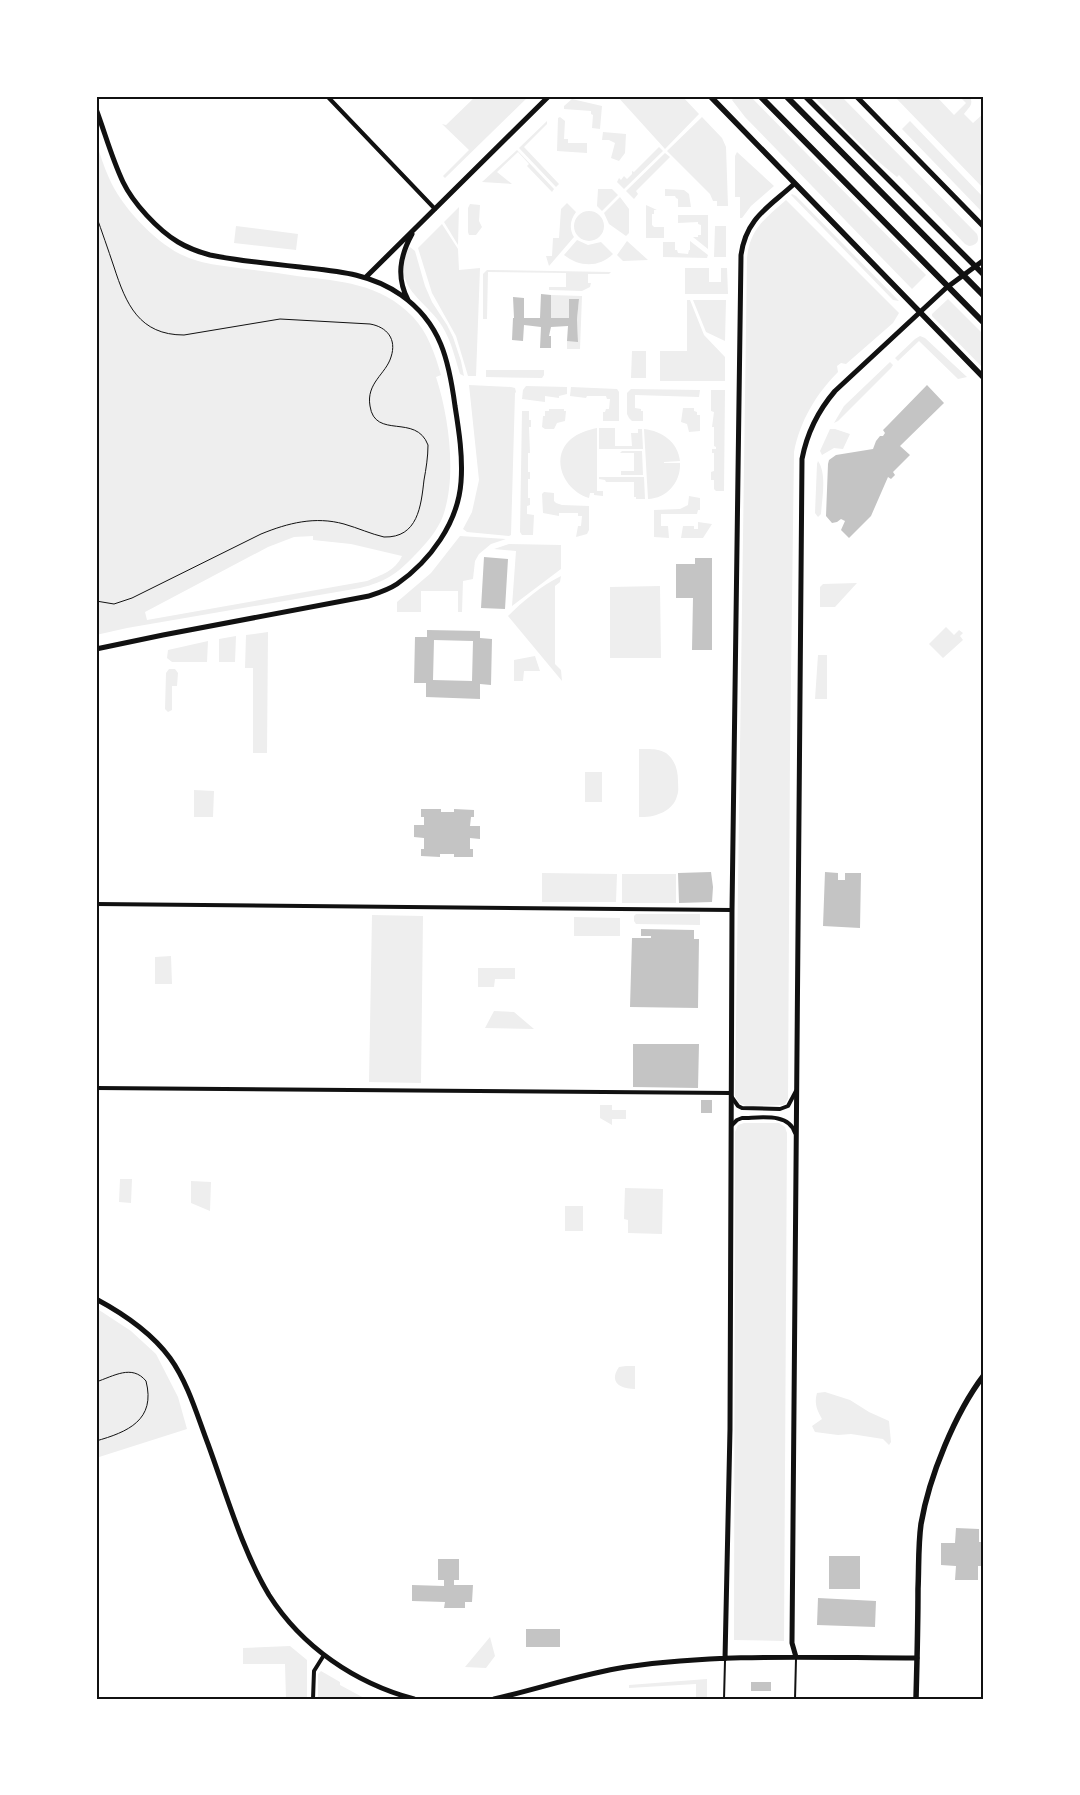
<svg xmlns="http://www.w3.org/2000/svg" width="1080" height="1795" viewBox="0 0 1080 1795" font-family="'Fira Sans Condensed',sans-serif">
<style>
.green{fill:#eee;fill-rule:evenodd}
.building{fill:#c4c4c4;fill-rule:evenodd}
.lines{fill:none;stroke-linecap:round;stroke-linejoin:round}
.path{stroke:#111;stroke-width:1}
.service{stroke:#111;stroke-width:2}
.minor{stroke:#111;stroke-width:4}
.tertiary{stroke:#111;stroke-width:5}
.secondary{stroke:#111;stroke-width:5.5}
.primary{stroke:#111;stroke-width:6}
.neatline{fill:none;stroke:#111;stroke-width:2}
</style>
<rect width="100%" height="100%" fill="#fff"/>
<path class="green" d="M476,96H529L445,178L443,176L469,150L442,124L446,125Z
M617,96H682L699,114L665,149Z
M733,96H750L926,275L912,289L745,117L732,100L734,98Z
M813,96H841L977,234C980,242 976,245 969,246L965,244L899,175L897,177L874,158Z
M894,96H936L954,115L966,103L960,97L969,96C975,104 968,108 964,114L973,123L984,113V189Z
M572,99L602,106L600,129L592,128L593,115L591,114V111L564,109V106Z
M560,117L565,121L564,139H568V143H587V153L557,151L558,118Z
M702,117L722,138L726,147L728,206H717V201H713L710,194L667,151Z
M547,121V124L524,147L559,184L556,187L519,148Z
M910,121L984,198V214L902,129Z
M603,132L626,134L625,153L619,161L611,158L615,143L609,140H602Z
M96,142C100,154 104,167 109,178C121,206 153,240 180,254C192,260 204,263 217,265C244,269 270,272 297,276C339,281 381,283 413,317C428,333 435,354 441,375L436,377C449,417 457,476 443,516C438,530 425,545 414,556C397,574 385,582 360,588L127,628L96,635ZM313,536V540L351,544L402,556C395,571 381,575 367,581L147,620L145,612L268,547L294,537Z
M659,147L663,151L624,189L617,182L619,178L621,180L624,176L627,179L632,174V171L634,172Z
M517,150L554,189L552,192L527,166L529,164L518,152L497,172L512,184L482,182Z
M737,152L774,186L751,206L742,218H740V197H735V156Z
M665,153L670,157L636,191L638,194L634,199L626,191Z
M598,189H612L618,195L602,211L597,206Z
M665,189L684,190L689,194L691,207H678V199L676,198L675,196H665Z
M792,194L796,196L899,301L893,300L791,195Z
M620,197L629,209V233L626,236L609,224L604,213Z
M786,200L899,313L893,323L846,364L841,363L837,366L838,372C816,394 800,421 794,452L790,752L788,1099L785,1104L782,1105L746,1106L739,1103L735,1096L747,258C750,228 765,219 786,200Z
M567,203L576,212C570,220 569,229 574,237L549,266L546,256H552L553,238H559L561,209Z
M470,204L480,205L479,221L482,227L476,235H469L468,232V208Z
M646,205L657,210H654V214H652V225L654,227H664V238H646Z
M459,207L458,245L444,222Z
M574 226a15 15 0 1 1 30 0a15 15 0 1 1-30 0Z
M678,215H708V249L693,237H698V235H701V225L698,224V222L678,223Z
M442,224L458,249L459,270L480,268L476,376H468L456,336L432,293L418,248Z
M236,226L298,234L296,250L234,243Z
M715,226H726V257H714Z
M577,240L588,245L601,242L613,254C599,268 579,267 564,255Z
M627,241L648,260L623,261L617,255Z
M690,241L708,255L707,258L663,257V242H675V250H677L678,253L688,254L689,250H690Z
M410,247L415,251L425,286L432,302L447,325L453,337L461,361L464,376L460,374C455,358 451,340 442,326C429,304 398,290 404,261C405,256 406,251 410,247Z
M685,268H709V282H721V268H727L728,294H685Z
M487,270H490L611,272L609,274H588V283H591L590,287L582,291L549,290V287H566V273L488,272L487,319H483V274Z
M551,295L582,296L580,349H567V341H578L577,319L579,299H569V318H551Z
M948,299L984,335V369L932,316V314Z
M687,300H690L704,335L725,357V381H660V351H687Z
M693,300H726L725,341L706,332Z
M920,336L925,338L967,377L958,379L919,341L898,361L895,358L915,339Z
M632,351H646V378H631Z
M890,362L893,365L891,368L838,421L834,423L844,406Z
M486,370H544V375L542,378L486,377Z
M469,385L511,387L515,388L516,392L515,393L511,535L509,536L467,532L463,529L472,512L479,480Z
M526,386L567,387V394L559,396V398L545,396V402L522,399L523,390Z
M571,387L617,389L619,392V421H603V412H605L606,409H609L610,399H607L606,396H587L586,398L570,396Z
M631,389L700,390L699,397L635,395V408L641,409V411H643V421H632L629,418L627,414V393Z
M711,390H725L724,491H716L714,489V480H711V472L714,471V453H712V449H716V447L714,446V427H712L714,412L711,411Z
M683,408H694V411L697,412V415H700V431L689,432L687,424L681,422Z
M549,409H564V411H566L565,421L557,423L554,429H545L542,427L543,416H545V411H549Z
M522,411H529V420H531V427H529L530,453H528V472H530V479H528V498H530V505L527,506V514L534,515L533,535H522L520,532Z
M597,428V491H603V496L594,495V493H590L589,498C564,491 549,458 571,439C578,433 588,430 597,428Z
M599,428H615V446H632L631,433H638V429H642L643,449H599Z
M644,429C662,431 678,442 680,461L664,462V463H680C681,482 667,498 648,499Z
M830,429H835L850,434L843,449L834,448L822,455L820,451Z
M622,451H642L643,475H621V471H634V453H620Z
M818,461C827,474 822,498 821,514L818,517L815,513L817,464Z
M599,477H644L645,499H636V497H634V482H606L605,480L599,479Z
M544,492L554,493V501L556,503L562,505L589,506V530L587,534L576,537L578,526H581L582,516H578V513H559V516L543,513L542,494Z
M689,496L700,498V510H698L697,514H661V526H668L669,538L654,537V510L680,509L688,505Z
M698,522L712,524L703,538H681L683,526H694V529H698Z
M460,536L506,539L491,544L479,554L475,561L473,579L463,581L462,612H458V591H421V612H397V602L431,573Z
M509,544L561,545V569L512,606L516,551L494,549Z
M561,576L560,582L555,586V664L561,670L562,681L508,616C523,601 541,586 561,576Z
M857,583L835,607H820V587L823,584Z
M660,586L661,658H610V587Z
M946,627L954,635L959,630L963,633L960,636L963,640L943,658L929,644Z
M268,632L267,753H253V668H245L246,635Z
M236,636L235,662H219V639Z
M208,641L207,662H172L167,658L168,650Z
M818,655H827V699H815Z
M535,656L540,671H524L523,681H514V660Z
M169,669H175L178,673L177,686H172V710L168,712L165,709L166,673Z
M639,749C648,749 658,748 666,753C675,760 678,770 678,781C678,786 679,791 677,796C673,812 653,818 639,817Z
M585,772H602V802H585Z
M194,790L214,791L213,817H194Z
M542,873L617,874L616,902H542Z
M622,874H676V903H622Z
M636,914H700V925L636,924L634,921V916Z
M372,915L423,916L421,1083L369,1082Z
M574,917L620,918V936H574Z
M171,956L172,984H155V957Z
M478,968H515V979H495L494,987H478Z
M494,1011L514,1012L534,1029L485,1028Z
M600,1105H612V1110H626V1119H612V1125L600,1118Z
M744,1123H779L785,1127L787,1133L784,1641L734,1640L735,1132L738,1125Z
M120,1179H132L131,1203L119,1202Z
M191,1181L211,1182L210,1211L191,1203Z
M625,1188L663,1189L662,1234L628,1233V1220L624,1219Z
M565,1206H583V1231H565Z
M96,1308L131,1331L156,1354L178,1397L187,1429L96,1458Z
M626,1366H635V1389C621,1389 608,1383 619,1367Z
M825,1392L850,1400L869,1412L889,1421L891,1442L889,1445L883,1439L851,1434L838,1435L815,1432L812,1426L822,1419C817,1410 814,1404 817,1393Z
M490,1637L495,1656L486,1668L465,1667Z
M290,1646L307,1660V1699H286L285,1664H243V1648Z
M321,1671L340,1682V1685L366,1699H318V1674Z
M707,1679V1699H696V1684L629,1688V1685Z"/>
<path class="building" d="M541,294L551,295V318H569V299H579L577,319L578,342L567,341L568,326L551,327L549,336H551V348H540L541,327L524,325L523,341L512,340L513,318H514L513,297L524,298V318H540Z
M927,385L944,403L900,446L910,455L893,472L895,475L891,479L888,477L871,516L849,538L841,530L845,521L841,519L837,522L832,523L826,516L828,464L829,460L836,455L873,449L876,441L880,436H883L885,433L883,430L889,424Z
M484,557L508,559L505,609L481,608Z
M695,558H712V650H692L693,598H676V564H695Z
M427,630L480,631V638L492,639L491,685L480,684V699L426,697V683H414L415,637H427ZM434,640L473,641L472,681L433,680Z
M421,809H441V812H454V809L474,810V817H471L470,826H480V839L470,838V849H473V857H454V854H440V857L421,856V849H424V838L414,837V825H424V817H421Z
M711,872L713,887L712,902L679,903L678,873Z
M825,872L838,873V880H845V873H861L860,928L823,926Z
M641,929L694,930V939H699L698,1008L630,1007L632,938H651V936H641Z
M633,1044H699L698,1088L633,1087Z
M701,1100H712V1113H701Z
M956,1528L979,1529V1542H984V1566H978V1580H955L956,1566L941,1565V1543H955Z
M829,1556H860V1589H829Z
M438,1559H459V1580H454V1585H473L472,1602H465V1608H444L445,1602L412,1601V1585L444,1586V1580H438Z
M818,1598L876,1601L875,1627L817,1625Z
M526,1629H560V1647H526Z
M751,1682H771V1691H751Z"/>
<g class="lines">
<path class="path" d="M96,215C102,232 108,249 114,267C126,304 139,335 184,335L280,319L370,324C387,327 397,339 391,357C386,374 366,383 370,406C375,440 416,413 428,445C428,457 426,469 424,480C421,506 418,538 384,537C371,534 358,528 344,524C315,516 288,523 261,534L132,598L114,604L96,601
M96,1382C114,1376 132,1364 146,1381C156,1420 128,1432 96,1441"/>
<path class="service" d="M724,1699L725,1661
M795,1699L796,1659"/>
<path class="minor" d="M327,96L435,209
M96,904L732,910
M96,1088L731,1093
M731,1096L738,1106L742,1108L780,1109L788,1106L796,1091
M732,1125L737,1120L742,1118C759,1118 789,1112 795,1133
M313,1699L314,1671L324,1655"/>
<path class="tertiary" d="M856,96L984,227
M96,109C105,133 112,159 123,182C133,203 158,230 178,242C188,248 199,252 210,255C240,261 270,264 300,267C336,271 370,273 401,295C441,323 449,361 455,406C459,431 463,457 461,482C458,523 430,561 397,584C388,590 378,593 369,596L163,635L96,649
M366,277L549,96
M408,300C396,277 400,256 412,234
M96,1299C124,1314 151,1332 170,1358C188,1383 197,1415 208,1444C226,1493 242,1550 269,1595C302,1647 355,1683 414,1699
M796,1657L792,1643L802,459C807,433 817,412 835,391L946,288L984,260
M725,1659L730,1429L732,910L741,255C746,218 769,207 794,184
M494,1699C538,1689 581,1674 626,1667C722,1653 820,1658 917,1658"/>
<path class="secondary" d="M710,96L984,378
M805,96L984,275
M916,1699C917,1662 918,1625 918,1589C919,1567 918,1546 921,1524C929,1477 955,1413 984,1375"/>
<path class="primary" d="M760,96L984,323
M786,96L984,296"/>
</g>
<rect width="1080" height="1795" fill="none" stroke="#ffffff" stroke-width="195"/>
<rect x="98" y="98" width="884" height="1600" class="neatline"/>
</svg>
